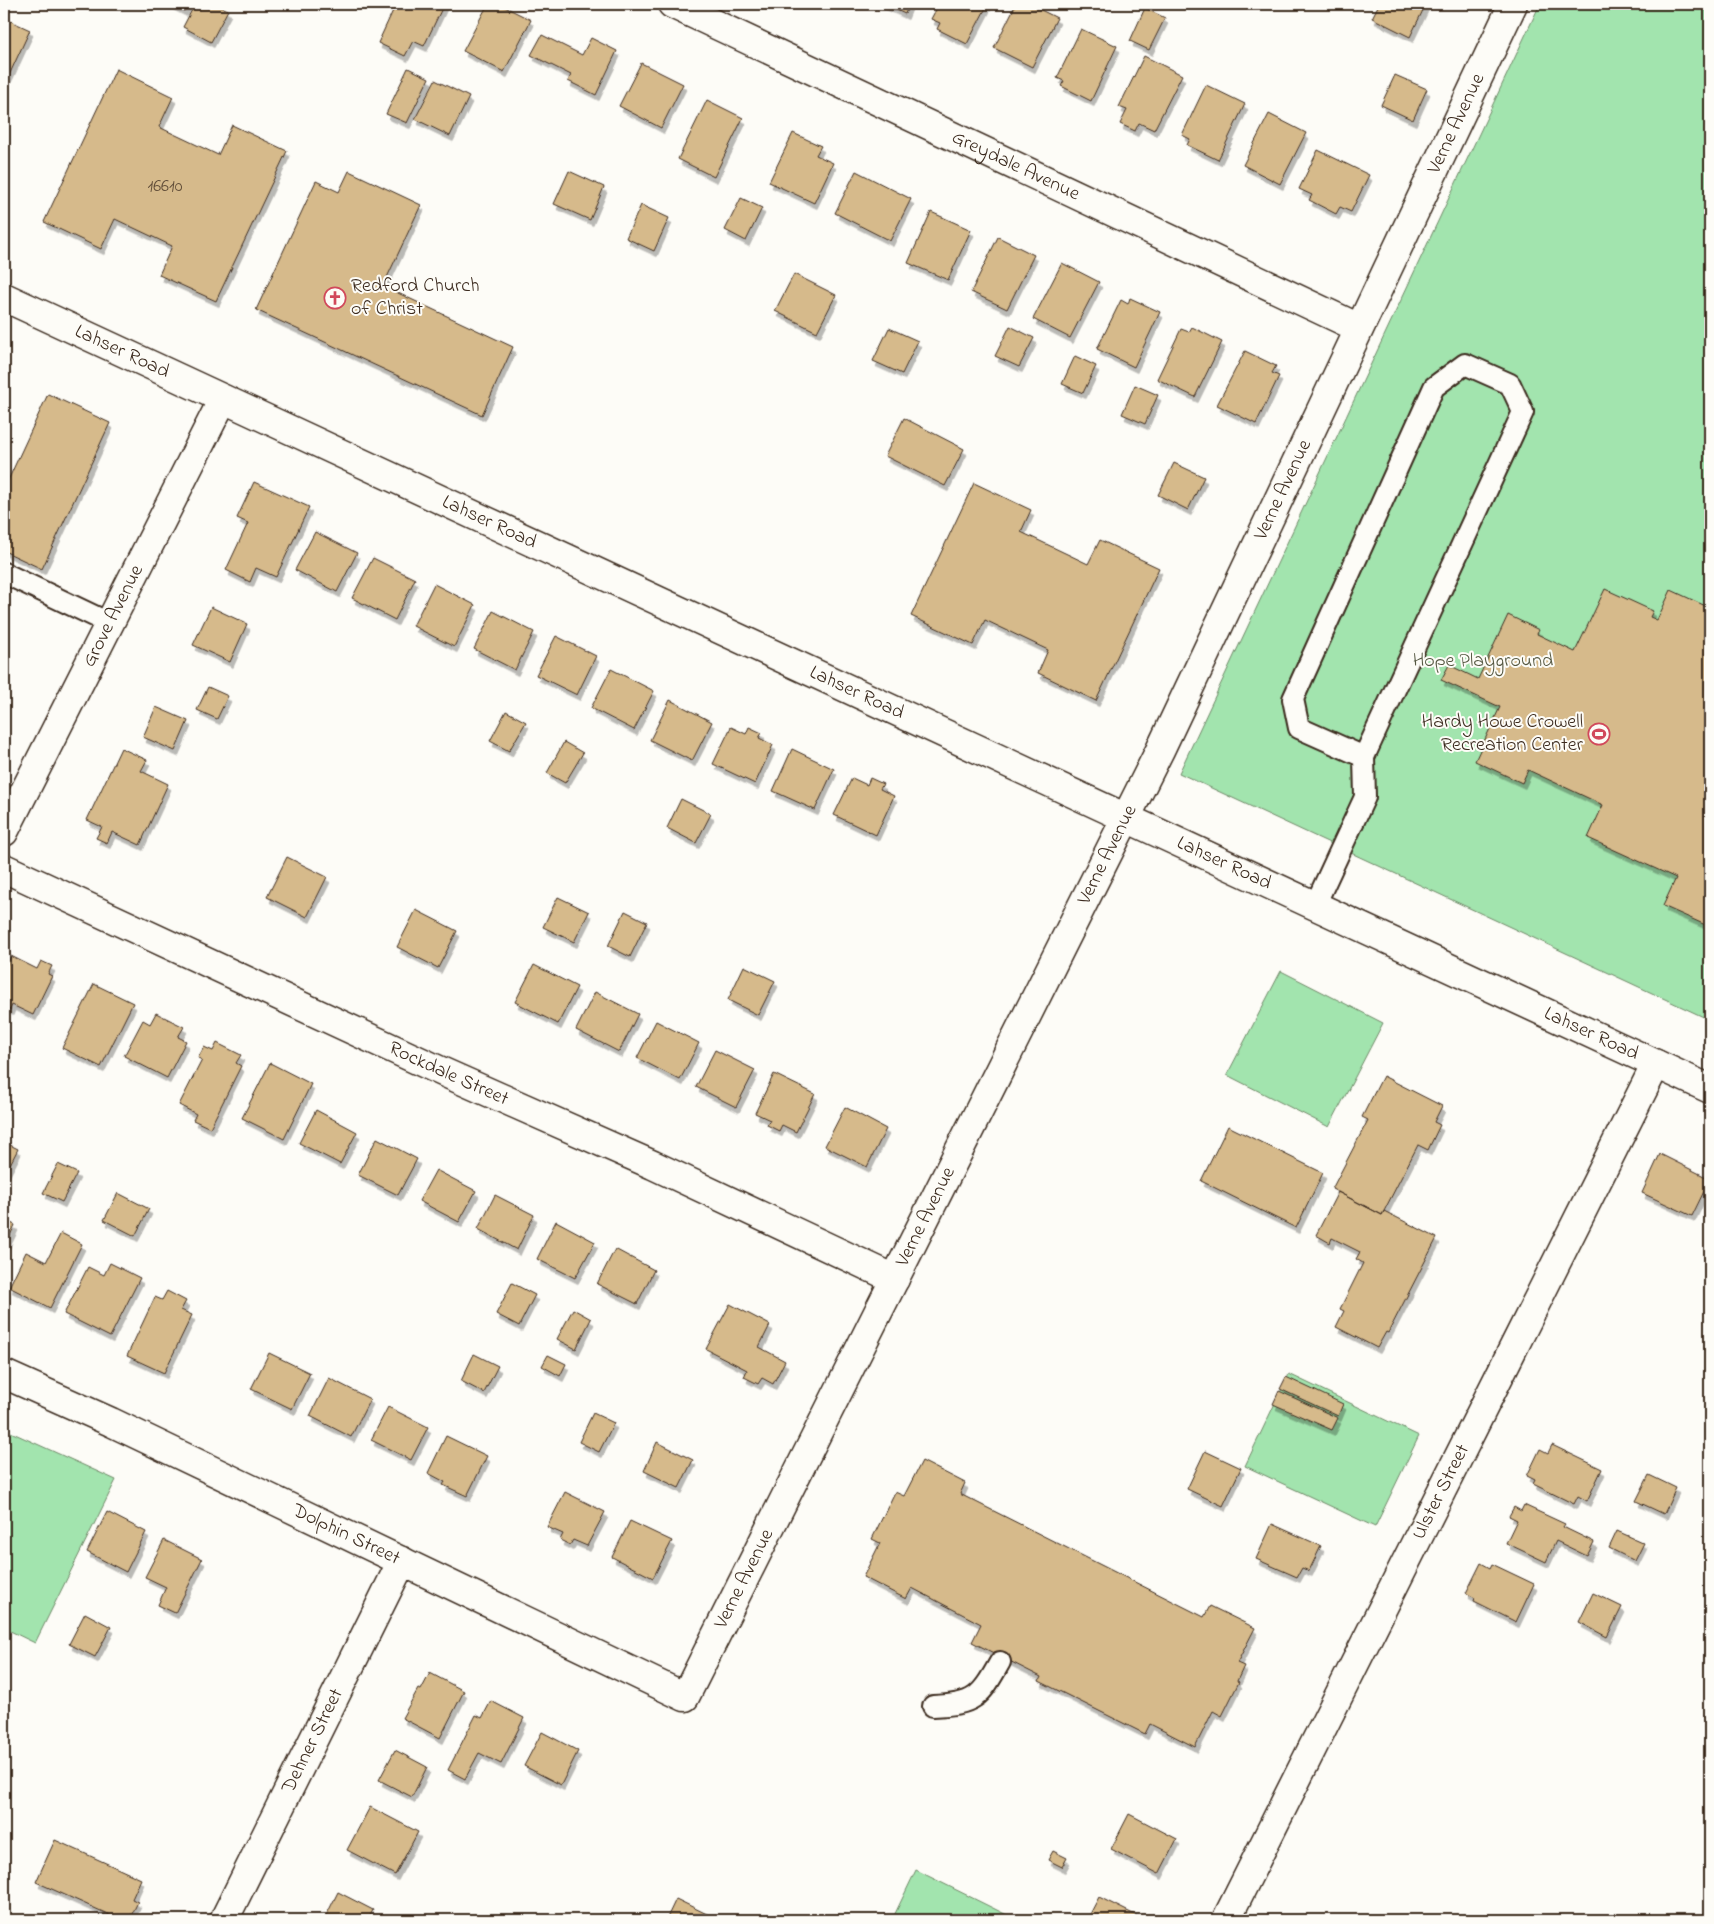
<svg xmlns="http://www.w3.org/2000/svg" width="1714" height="1924" viewBox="0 0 1714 1924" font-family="'Indie Flower',sans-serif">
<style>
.green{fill:#a2e4ae;stroke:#6e8766}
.building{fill:#d6ba8b;stroke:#3b2a1e;filter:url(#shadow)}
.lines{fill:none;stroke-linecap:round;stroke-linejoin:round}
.lane-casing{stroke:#3b2a1e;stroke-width:24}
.street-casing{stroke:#3b2a1e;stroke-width:31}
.secondary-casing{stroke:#3b2a1e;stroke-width:31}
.lane{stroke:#fdfcf7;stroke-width:20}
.street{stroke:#fdfcf7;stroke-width:28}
.secondary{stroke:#fdfcf7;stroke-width:28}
.labels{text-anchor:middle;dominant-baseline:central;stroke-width:4;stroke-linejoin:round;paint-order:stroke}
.number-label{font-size:18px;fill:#624e39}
.street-label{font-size:20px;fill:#3b2a1e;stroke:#fdfcf7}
.poi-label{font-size:20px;fill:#3b2a1e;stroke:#fdfcf7;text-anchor:start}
.park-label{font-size:20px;fill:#555842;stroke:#fdfcf7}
</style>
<defs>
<filter id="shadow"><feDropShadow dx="3" dy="5.5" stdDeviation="0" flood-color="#0004"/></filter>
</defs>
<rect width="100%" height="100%" fill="#fdfcf7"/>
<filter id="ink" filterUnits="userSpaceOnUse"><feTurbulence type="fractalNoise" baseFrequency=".02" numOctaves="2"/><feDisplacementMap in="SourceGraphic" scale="10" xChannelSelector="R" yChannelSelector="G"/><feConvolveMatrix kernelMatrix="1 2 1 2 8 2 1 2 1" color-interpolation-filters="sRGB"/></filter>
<g filter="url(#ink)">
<path class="green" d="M1540,4H1710V1020L1179,773Z
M1281,971L1383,1023L1329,1127L1227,1075Z
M1289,1374L1419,1436L1375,1527L1245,1466Z
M4,1429L116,1480L35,1643L4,1628Z
M916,1870L1017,1920H892Z"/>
<path class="building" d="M170,4H188L184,11Z
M195,4H215L228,10L211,42L183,27Z
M396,4H444L424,46L413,41L405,56L378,43Z
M488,4H499L531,20L504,72L463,51Z
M883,4H909L905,14Z
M939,4H988L967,44L937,29L940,23L931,19Z
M1016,4H1029L1057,18L1032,67L994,48Z
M1379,4H1426L1410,37L1372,18Z
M1145,8L1165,18L1149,50L1130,41Z
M4,18L30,30L4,86Z
M1081,29L1117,46L1091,101L1061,86L1064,81L1057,78Z
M542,35L582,55L591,38L617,51L596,95L568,81L571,75L531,55Z
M1144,56L1182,75L1154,130L1139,123L1135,131L1120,124L1127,110L1119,107Z
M641,63L683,84L661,128L619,106Z
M408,68L429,78L407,123L386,114Z
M116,69L173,97L159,127L218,155L232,125L287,151L216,301L159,275L172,246L115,219L101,249L44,222Z
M1395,75L1427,89L1413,120L1381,105Z
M435,80L469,97L450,136L415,119Z
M1206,85L1245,104L1218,160L1187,145L1190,139L1182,135Z
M707,100L743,118L714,177L678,159Z
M1269,114L1306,133L1280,184L1243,165Z
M793,133L821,146L816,155L833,163L814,203L769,182Z
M1318,150L1369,175L1351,212L1340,207L1336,214L1309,200L1312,195L1299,189Z
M349,171L421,205L383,286L513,347L482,415L256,310L316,181L339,192Z
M569,171L604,187L590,220L554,204Z
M856,171L911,199L890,241L835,213Z
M741,198L762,208L746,241L725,230Z
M641,205L669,218L654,251L626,238Z
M931,212L971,230L948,280L908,263Z
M998,237L1034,255L1007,309L971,292Z
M1062,263L1099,282L1070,338L1033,319Z
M794,274L836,295L817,332L775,311Z
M1130,298L1160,312L1134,367L1097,349L1121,300L1128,304Z
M1010,326L1034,338L1019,367L995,356Z
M1192,327L1222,342L1195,397L1157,379L1181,329L1189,332Z
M889,328L918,341L902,374L873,361Z
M1245,351L1276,366L1272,373L1279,376L1256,424L1217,405Z
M1075,356L1096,366L1083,393L1062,384Z
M1135,385L1158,395L1145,424L1122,414Z
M48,394L110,423L42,569L4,551V489Z
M904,418L964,449L945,486L885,456Z
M1174,463L1204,477L1188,510L1158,495Z
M254,482L309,507L276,577L256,568L250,582L226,570L248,523L237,518Z
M974,483L1031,510L1021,532L1088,564L1100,540L1159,568L1096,701L1038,673L1048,650L985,620L973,645L911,616Z
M315,532L357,553L337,592L295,570Z
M373,558L415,579L395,620L352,598Z
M434,584L475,605L454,647L413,626Z
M1605,589L1653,611L1650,617L1657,620L1671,590L1710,608V927L1663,906L1676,878L1588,838L1603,805L1528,770L1522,783L1475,761L1500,707L1441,680L1449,665L1478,679L1508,615L1539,630L1537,634L1575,652Z
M211,607L247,624L230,662L193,645Z
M493,611L534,632L515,670L474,649Z
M556,636L596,656L577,695L536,675Z
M611,669L654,691L634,730L591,708Z
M208,687L228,696L217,719L197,710Z
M670,700L712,722L692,761L650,740Z
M156,707L188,721L175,751L143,737Z
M506,711L526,722L509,751L490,741Z
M731,727L746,734L749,727L762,733L759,738L773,745L755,784L713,764Z
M564,742L583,753L565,783L547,773Z
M121,748L147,760L141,771L168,784L140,845L112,832L107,843L96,838L102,827L87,820Z
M792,749L834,769L815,810L773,791Z
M852,778L867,785L870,778L883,784L880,789L894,796L876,835L834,815Z
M681,799L711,814L696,843L667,828Z
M287,857L327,877L307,917L267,897Z
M558,897L589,912L574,942L543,927Z
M416,910L457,931L438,968L397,947Z
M625,911L647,922L630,957L608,946Z
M11,956L37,969L41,961L52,966L48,974L52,976L33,1015L12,1005L10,1010L4,1007V971Z
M534,965L577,987L558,1024L515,1002Z
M744,966L775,981L758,1015L728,1000Z
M94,984L133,1003L101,1067L62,1048Z
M595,992L638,1014L619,1052L576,1030Z
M156,1013L184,1027L178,1037L186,1041L167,1078L124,1056L143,1020L150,1024Z
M656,1021L699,1043L680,1080L637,1058Z
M217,1043L241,1055L236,1063L241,1066L210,1128L193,1120L196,1114L179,1105L202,1060L198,1058L204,1047L213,1051Z
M715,1050L755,1070L736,1107L696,1087Z
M270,1063L311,1084L284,1139L242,1118Z
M774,1074L815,1094L796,1132L782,1125L779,1131L767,1125L770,1120L755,1113Z
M1383,1076L1442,1106L1434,1122L1440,1125L1428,1150L1418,1145L1382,1215L1332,1189L1368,1120L1362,1117Z
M845,1107L886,1129L867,1167L825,1146Z
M316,1110L357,1132L340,1164L299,1143Z
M1228,1126L1323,1173L1296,1228L1201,1181Z
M377,1138L417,1159L398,1195L358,1175Z
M4,1142L18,1149L4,1176Z
M1660,1154L1710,1179L1692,1216L1642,1193Z
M58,1164L77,1173L62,1202L43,1193Z
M436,1170L476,1191L459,1222L419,1201Z
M1338,1192L1382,1215L1384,1211L1437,1238L1388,1333L1386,1332L1377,1348L1336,1327L1344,1311L1340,1309L1363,1263L1356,1259L1360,1252L1332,1238L1330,1243L1316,1235Z
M118,1193L149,1209L135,1236L104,1220Z
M495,1195L534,1215L517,1250L478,1229Z
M4,1220L15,1225L4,1248Z
M556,1221L595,1242L575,1278L537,1259Z
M61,1233L82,1244L50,1308L9,1287L26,1252L46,1262Z
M615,1249L654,1270L637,1304L597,1284Z
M110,1263L140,1278L110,1337L64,1314L88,1267L104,1275Z
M512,1283L535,1295L519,1326L496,1314Z
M167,1291L186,1301L181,1310L192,1315L164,1373L127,1356L155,1297L162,1300Z
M730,1304L770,1325L759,1347L785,1361L773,1384L762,1378L758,1384L744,1377L747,1370L706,1349Z
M573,1309L591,1319L576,1349L557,1339Z
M269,1353L310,1373L292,1409L251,1389Z
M474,1354L498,1366L484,1393L461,1381Z
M548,1355L566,1364L560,1376L542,1366Z
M1286,1377L1343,1404L1338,1416L1280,1389Z
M329,1378L370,1399L351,1437L310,1416Z
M1279,1391L1338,1418L1332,1430L1273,1404Z
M388,1407L428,1427L411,1460L371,1440Z
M593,1413L614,1423L599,1452L579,1442Z
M446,1436L487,1456L467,1496L443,1485L445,1482L428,1473Z
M657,1442L693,1460L679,1488L644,1471Z
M1552,1445L1602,1469L1587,1501L1578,1496L1574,1504L1533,1484L1535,1480L1527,1476L1540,1449L1548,1453Z
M1205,1451L1241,1468L1223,1506L1187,1489Z
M922,1461L965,1483L960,1494L1204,1617L1210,1606L1255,1628L1237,1663L1244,1666L1237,1681L1239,1682L1222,1716L1213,1711L1195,1747L1150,1724L1145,1734L1039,1681L1041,1677L972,1642L981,1624L912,1588L906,1599L863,1577L880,1543L872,1539L895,1492L904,1496Z
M1649,1475L1676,1488L1664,1514L1636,1501Z
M565,1492L605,1512L587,1546L573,1540L570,1545L560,1540L563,1534L547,1527Z
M1524,1505L1565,1524L1563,1527L1594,1542L1587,1556L1556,1541L1546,1562L1506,1543L1517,1520L1509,1516L1514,1507L1521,1511Z
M107,1512L146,1532L126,1572L87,1552Z
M630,1521L672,1541L653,1578L612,1557Z
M1272,1524L1321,1546L1309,1571L1302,1568L1297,1577L1256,1559Z
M1617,1531L1644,1543L1635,1561L1609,1548Z
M164,1540L202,1559L175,1613L158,1605L166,1587L145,1577Z
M1481,1563L1490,1568L1492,1564L1534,1584L1516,1622L1474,1601L1475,1598L1466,1593Z
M1593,1593L1622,1607L1607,1637L1579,1622Z
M85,1613L111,1627L95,1657L69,1644Z
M430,1673L464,1691L440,1738L402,1718L418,1689L421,1690Z
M491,1701L524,1718L501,1764L479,1753L465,1779L448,1770L476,1715L482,1718Z
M542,1732L578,1751L561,1785L524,1766Z
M395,1750L427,1767L412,1797L379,1780Z
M370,1807L418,1832L395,1875L347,1850Z
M1129,1814L1177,1839L1159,1874L1111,1849Z
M55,1840L141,1879L132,1899L138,1902L129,1920H121L36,1882Z
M1053,1851L1067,1858L1062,1867L1048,1860Z
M338,1892L373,1910L368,1920H324Z
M1099,1897L1145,1920H1087Z
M676,1899L713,1917L711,1920H666Z"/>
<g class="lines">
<g class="lane-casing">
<path id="lane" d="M4,573L109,623
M1315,905L1365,797L1364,757L1523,412L1510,384L1465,364L1434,387L1293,699L1299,728L1364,757
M933,1706C975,1704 980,1698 1000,1662"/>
</g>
<g class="street-casing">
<g id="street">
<path id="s1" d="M672,4L1359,328"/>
<path id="s2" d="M4,832L223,399"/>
<path id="s3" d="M4,868L443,1072L653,1165L895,1279"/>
<path id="s4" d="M4,1374L111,1422L685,1697L1160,750L1513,4"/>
<path id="s5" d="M224,1920L402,1561"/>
<path id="s6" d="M1226,1920L1656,1064"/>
</g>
</g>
<g class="secondary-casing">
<g id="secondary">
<path id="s7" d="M4,297L1710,1089"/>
</g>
</g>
<use href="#lane" class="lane"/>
<use href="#street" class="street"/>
<use href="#secondary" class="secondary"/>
</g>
</g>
<defs>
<g id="church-ring" transform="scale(1.125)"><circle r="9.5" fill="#fdfcf7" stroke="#d1495b" stroke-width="1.5"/><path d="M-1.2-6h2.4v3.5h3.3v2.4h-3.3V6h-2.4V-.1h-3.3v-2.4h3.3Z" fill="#d1495b"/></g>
<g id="stadium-ring" transform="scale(1.125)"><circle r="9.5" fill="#fdfcf7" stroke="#d1495b" stroke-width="1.5"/><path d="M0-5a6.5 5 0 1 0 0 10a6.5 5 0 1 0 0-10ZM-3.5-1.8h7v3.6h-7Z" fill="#d1495b"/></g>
</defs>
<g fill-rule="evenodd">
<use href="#church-ring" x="335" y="298"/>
<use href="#stadium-ring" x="1599" y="734"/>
</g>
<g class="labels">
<g class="number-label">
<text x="165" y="187">16610</text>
</g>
<g class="street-label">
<text stroke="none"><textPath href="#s4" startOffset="2506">Verne Avenue</textPath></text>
<text stroke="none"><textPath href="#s1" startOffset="380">Greydale Avenue</textPath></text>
<text stroke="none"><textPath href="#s7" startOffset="130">Lahser Road</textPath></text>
<text stroke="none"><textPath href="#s4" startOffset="2101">Verne Avenue</textPath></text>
<text stroke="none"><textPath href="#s7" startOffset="535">Lahser Road</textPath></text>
<text stroke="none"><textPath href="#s2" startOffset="242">Grove Avenue</textPath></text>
<text stroke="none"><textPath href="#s7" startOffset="940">Lahser Road</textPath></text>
<text stroke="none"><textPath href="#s4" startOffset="1696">Verne Avenue</textPath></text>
<text stroke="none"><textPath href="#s7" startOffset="1345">Lahser Road</textPath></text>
<text stroke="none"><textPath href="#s7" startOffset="1750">Lahser Road</textPath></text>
<text stroke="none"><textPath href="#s3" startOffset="490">Rockdale Street</textPath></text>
<text stroke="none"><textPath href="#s4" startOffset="1291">Verne Avenue</textPath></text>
<text stroke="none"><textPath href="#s6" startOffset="479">Ulster Street</textPath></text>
<text stroke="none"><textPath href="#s4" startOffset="378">Dolphin Street</textPath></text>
<text stroke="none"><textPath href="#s4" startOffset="886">Verne Avenue</textPath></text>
<text stroke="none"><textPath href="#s5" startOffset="200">Dehner Street</textPath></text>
</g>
<g class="poi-label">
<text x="351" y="286">Redford Church<tspan x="351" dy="23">of Christ</tspan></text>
<text x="1583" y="722" text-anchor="end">Hardy Howe Crowell<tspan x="1583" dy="23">Recreation Center</tspan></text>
</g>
<g class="park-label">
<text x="1483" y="661">Hope Playground</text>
</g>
</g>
<rect width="1714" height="1924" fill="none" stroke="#fdfcf7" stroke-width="20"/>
<rect x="10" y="10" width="1694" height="1904" fill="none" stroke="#3b2a1e" stroke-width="2" filter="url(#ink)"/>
</svg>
